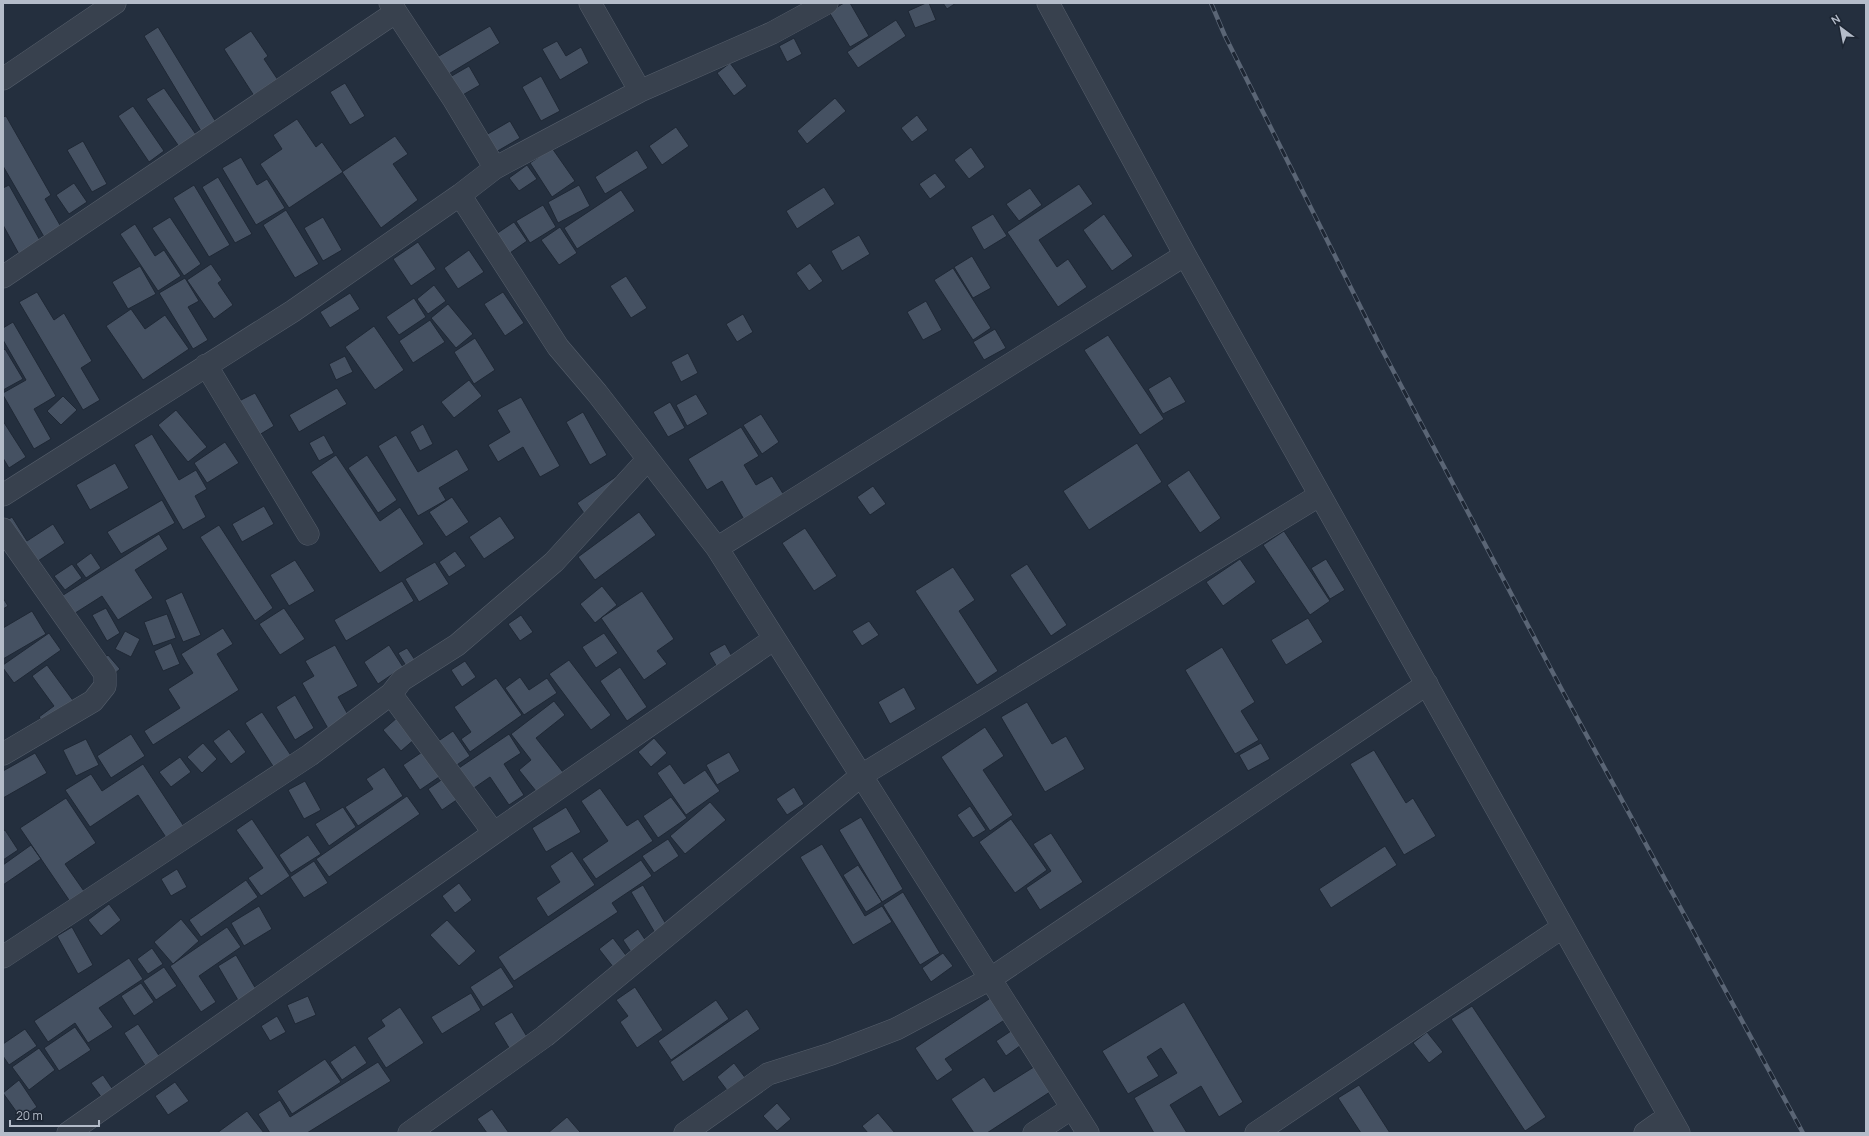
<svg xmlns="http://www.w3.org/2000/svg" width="1869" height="1136" viewBox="0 0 1869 1136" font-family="Manrope,sans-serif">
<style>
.building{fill:#455162;stroke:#1f2835}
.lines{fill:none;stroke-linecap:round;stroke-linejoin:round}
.minor-casing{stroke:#565f6c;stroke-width:23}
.minor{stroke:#38414e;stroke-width:22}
.rail-casing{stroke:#5a6575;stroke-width:4.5}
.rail{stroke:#1d2633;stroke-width:3;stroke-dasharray:9;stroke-linecap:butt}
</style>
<rect width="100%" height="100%" fill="#242f3e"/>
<path class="building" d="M844,3H850L869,36L850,47L829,12Z
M926,3H929L936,20L915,28L908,11Z
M943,3H956L947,9Z
M896,20L906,36L858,68L847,52Z
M490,26L500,43L442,78L432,60Z
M158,27L219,127L204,136L144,36Z
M251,31L268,56L264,59L282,86L258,102L224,49Z
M794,38L802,54L787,62L779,46Z
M557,41L566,56L581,47L589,63L560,80L542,49Z
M730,63L747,86L734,96L717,73Z
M469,66L480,85L454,100L443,81Z
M541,76L560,111L541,121L522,87Z
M345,83L365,116L350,125L330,92Z
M164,88L197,136L180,148L146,99Z
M835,98L846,111L807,144L797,131Z
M133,106L164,151L149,162L118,116Z
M917,115L928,130L912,142L901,128Z
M6,116L51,195L45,199L64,232L47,242L3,166V117Z
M297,119L316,147L322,142L343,172L289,208L260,164L282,149L273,135Z
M510,121L520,138L489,156L479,139Z
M676,127L689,146L662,165L649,146Z
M395,136L408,154L393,164L418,200L381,228L342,172Z
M83,141L107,184L92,192L67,150Z
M971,147L985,167L969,179L954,160Z
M552,148L575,181L552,197L530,163Z
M637,150L648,168L605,194L595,177Z
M241,157L257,185L267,179L285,208L256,225L222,168Z
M527,165L537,179L519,191L509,178Z
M935,173L946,187L930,199L919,184Z
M218,177L252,234L235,243L202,187Z
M74,183L87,202L69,214L56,195Z
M1079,184L1093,204L1039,240L1057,267L1068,259L1087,287L1058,307L1007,232Z
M9,185L42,244L20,256L3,225V188Z
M194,185L230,245L209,257L173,198Z
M579,185L590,206L558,223L548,202Z
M824,187L835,204L797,229L786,211Z
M1030,188L1042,205L1019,221L1006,204Z
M621,190L635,211L577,249L564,228Z
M543,205L556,227L530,243L516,221Z
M286,210L319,264L295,278L263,225Z
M993,214L1007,236L984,250L971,227Z
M1104,214L1133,256L1112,271L1083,230Z
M170,217L201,264L184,276L152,228Z
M323,217L342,250L323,261L304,228Z
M514,222L527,241L500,260L487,240Z
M135,224L155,256L164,250L181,276L158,291L120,234Z
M560,227L577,253L559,265L541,240Z
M859,235L870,254L842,271L831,251Z
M418,242L436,269L411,286L393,259Z
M469,250L484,272L458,289L444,268Z
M972,256L991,288L973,298L954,267Z
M810,263L823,281L809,291L796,273Z
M211,264L222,280L218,283L233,305L214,319L187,280Z
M140,266L156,294L128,309L112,282Z
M953,268L991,328L973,340L934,280Z
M626,276L647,308L631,318L610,286Z
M185,278L199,301L188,307L208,340L193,349L159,293Z
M434,285L446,301L428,314L417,299Z
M37,292L54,320L64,313L92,361L81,368L100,400L83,410L19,302Z
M503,292L524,323L505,336L484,304Z
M350,293L360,309L330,328L320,312Z
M414,298L426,317L399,335L386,317Z
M926,301L942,330L923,340L907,312Z
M448,304L473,334L456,348L431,318Z
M131,309L145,329L165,315L189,349L143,380L106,326Z
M743,314L753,332L737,342L726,324Z
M430,320L445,342L413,363L399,341Z
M13,322L56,396L34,409L51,439L34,449L3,395V393L26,380L3,340V328Z
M374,326L404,370L375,390L345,347Z
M995,329L1006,348L984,360L973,342Z
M1108,335L1164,419L1140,435L1084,350Z
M475,338L495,370L474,384L454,352Z
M5,349L23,379L3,390V351Z
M688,353L698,373L681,382L671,362Z
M345,356L353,372L336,380L329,364Z
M1170,376L1186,402L1163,414L1148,389Z
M469,380L482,396L454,418L441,402Z
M337,388L347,404L299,432L289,415Z
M255,393L274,426L244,444L239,401Z
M696,394L708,414L687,426L676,405Z
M63,396L77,410L61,425L47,411Z
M521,397L560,466L540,477L523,447L498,462L488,445L510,432L497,410Z
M670,402L685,428L668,437L653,412Z
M176,410L207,447L188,462L158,425Z
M583,412L607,455L590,465L566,422Z
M761,414L779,442L762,454L743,425Z
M3,421L26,457L9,468L3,458Z
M423,424L433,444L420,451L410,432Z
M741,427L759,456L744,465L756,485L772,476L787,500L746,523L722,481L707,490L688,459Z
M152,434L179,480L196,470L207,489L195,496L206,517L183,530L134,445Z
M324,435L334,453L319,461L309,443Z
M396,435L418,472L457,449L469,470L439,488L446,500L418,516L378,446Z
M225,442L239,463L207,483L194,463Z
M1137,443L1162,482L1089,530L1063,491Z
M336,455L380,521L400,507L424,544L380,573L311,472Z
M367,455L397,500L378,513L348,468Z
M115,463L129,488L90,510L76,485Z
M1189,470L1221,518L1200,533L1167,485Z
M617,476L630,495L590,522L577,503Z
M873,486L886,504L870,515L857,497Z
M452,497L469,522L446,537L429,512Z
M162,500L175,523L121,554L107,532Z
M264,506L274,524L242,542L232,524Z
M639,512L656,535L595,580L578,557Z
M500,516L515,538L484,559L469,537Z
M12,517L27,541L53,524L65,543L23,571L3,523Z
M219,525L273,608L255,621L200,537Z
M805,528L837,576L814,591L782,543Z
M1284,531L1330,601L1310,615L1263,545Z
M159,534L168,549L135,570L153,598L118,620L102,596L58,624L46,606Z
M455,551L466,566L449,577L439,562Z
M91,553L101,568L86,578L76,564Z
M1240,559L1256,582L1223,606L1206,582Z
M1326,559L1345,590L1330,599L1311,568Z
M295,560L315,591L289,606L270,575Z
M435,562L449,584L419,602L405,579Z
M72,564L82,578L65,590L54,576Z
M1027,564L1067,625L1051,636L1010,575Z
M953,567L975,600L959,611L998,671L977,685L915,591Z
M402,581L414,601L346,641L334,620Z
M602,586L617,605L595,623L580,604Z
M642,591L674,639L657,651L667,664L644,680L601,618Z
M182,592L201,635L183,642L165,600Z
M3,598L8,606L3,609Z
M106,608L120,633L107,641L92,615Z
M284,608L305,639L280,655L259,624Z
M32,611L46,634L3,659V628Z
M167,614L176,638L153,646L144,622Z
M521,615L533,632L520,641L508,624Z
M1308,618L1323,642L1286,665L1271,640Z
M869,621L879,635L862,646L852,631Z
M223,628L233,644L217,654L239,690L153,745L144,731L180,708L168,689L193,673L181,654Z
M125,631L140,639L131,657L115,649Z
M49,633L61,650L14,683L3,668V665Z
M604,633L618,653L596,668L582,647Z
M171,643L180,664L163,671L154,651Z
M725,644L734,660L718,669L709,653Z
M335,645L358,686L338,697L355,727L334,739L302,683L314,676L305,661Z
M389,645L403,667L378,684L364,662Z
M1222,647L1255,702L1241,711L1259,740L1235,754L1185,670Z
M407,648L419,666L410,672L398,653Z
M108,655L120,669L106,681L94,667Z
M569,660L611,715L591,730L549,674Z
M465,661L476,677L462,687L451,670Z
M47,665L80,710L51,732L39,717L54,706L32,676Z
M620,667L647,707L627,721L600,681Z
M520,677L529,690L547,678L557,693L524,715L505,688Z
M496,678L522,715L470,752L461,739L471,732L454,707Z
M904,687L916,709L890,724L878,702Z
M295,695L314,728L295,740L276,707Z
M554,701L565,715L536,738L566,776L540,796L519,770L531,760L511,734Z
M1027,702L1052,744L1066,736L1085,769L1045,792L1001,717Z
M262,712L298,766L280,777L245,723Z
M398,717L416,738L401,751L383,730Z
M985,727L1004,756L983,770L1013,815L990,831L941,757Z
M229,729L246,752L231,764L213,741Z
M453,731L470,756L420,790L403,765Z
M131,734L145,756L111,778L97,756Z
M509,734L521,753L504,764L524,795L509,805L490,777L442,810L428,789Z
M654,738L667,753L651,767L638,752Z
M86,739L99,765L76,776L63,750Z
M203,743L217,759L202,773L187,757Z
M1261,743L1270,759L1248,771L1239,755Z
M1374,750L1406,803L1413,798L1436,836L1404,855L1350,764Z
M729,752L740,771L717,785L706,765Z
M35,753L47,773L3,798V771Z
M180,757L191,772L171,787L159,772Z
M143,764L189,834L171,845L138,795L90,827L65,790L91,774L102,791Z
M670,764L684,784L705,770L720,791L686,815L657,773Z
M384,767L403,796L358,826L345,807L373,789L366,779Z
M305,781L321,810L304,819L288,790Z
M794,787L804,804L787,815L776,799Z
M600,788L627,826L638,819L653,841L596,879L582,859L608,841L581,801Z
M407,796L420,814L329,877L316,859Z
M671,797L687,818L658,838L643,816Z
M66,798L96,843L65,864L86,894L71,903L20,828Z
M710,802L726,820L685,854L670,836Z
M970,806L986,830L973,838L957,815Z
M343,807L356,827L329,846L315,824Z
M566,807L581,832L546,852L532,828Z
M861,817L903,889L882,902L839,830Z
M252,819L290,876L261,896L248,878L263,868L236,830Z
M1011,819L1047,870L1015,893L979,842Z
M5,830L18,850L3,860V831Z
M1051,833L1083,882L1040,910L1026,888L1051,871L1033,844Z
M308,835L321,854L291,873L279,855Z
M668,839L679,856L654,873L642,856Z
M822,844L865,916L882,906L892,922L853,945L800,857Z
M31,845L41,859L3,885V865Z
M1385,846L1397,865L1331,908L1319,889Z
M572,851L595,885L548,917L536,898L560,882L550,866Z
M641,860L652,876L612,903L618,912L514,981L498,957Z
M314,861L328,883L304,898L290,877Z
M858,865L882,902L866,912L843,875Z
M177,869L187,887L171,896L161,879Z
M246,880L258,897L201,937L189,920Z
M459,883L472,900L455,913L442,896Z
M643,885L673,936L661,943L631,892Z
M903,892L940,953L920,965L883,905Z
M109,904L121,920L101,936L88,920Z
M259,906L272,929L244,946L231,923Z
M181,919L199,941L173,964L154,942Z
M447,920L476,951L459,966L430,935Z
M72,927L93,965L78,974L57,936Z
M227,927L241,947L199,976L216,1002L201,1012L170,966Z
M638,929L652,950L637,961L623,940Z
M613,938L628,958L614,968L599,949Z
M152,948L163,964L148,974L137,959Z
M943,953L953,966L931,982L922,968Z
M236,955L260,996L242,1007L218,966Z
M129,958L143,979L99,1008L113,1027L88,1043L75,1023L48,1042L34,1021Z
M164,967L177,986L156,1000L143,981Z
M501,967L514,987L483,1007L470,987Z
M141,983L154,1002L134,1016L121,996Z
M635,987L663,1030L637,1048L620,1022L628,1016L616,1000Z
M471,993L481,1010L442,1034L431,1017Z
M308,996L316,1015L295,1024L287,1005Z
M992,997L1006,1019L945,1059L953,1070L937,1081L915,1048Z
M716,1000L729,1019L671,1060L658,1041Z
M1184,1002L1243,1102L1219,1117L1201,1086L1170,1105L1187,1133H1154L1134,1098L1177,1073L1161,1048L1147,1057L1159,1076L1128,1094L1102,1051Z
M1472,1006L1546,1117L1525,1131L1451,1019Z
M400,1007L424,1043L386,1068L367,1038L385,1026L381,1020Z
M747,1009L760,1029L683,1082L670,1062Z
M512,1012L529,1040L511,1051L494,1023Z
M277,1016L286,1032L270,1041L261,1026Z
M138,1024L164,1063L150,1073L124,1033Z
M75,1027L91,1050L59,1071L44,1048Z
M25,1029L37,1046L9,1065L3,1056V1044Z
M1014,1029L1024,1043L1006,1056L996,1041Z
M1427,1032L1443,1052L1429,1063L1413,1043Z
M355,1045L367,1063L342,1080L330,1062Z
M39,1048L55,1070L29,1090L12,1067Z
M325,1059L341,1082L292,1114L277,1091Z
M378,1062L391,1081L307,1133H270L258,1114L280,1100L290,1117Z
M734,1063L753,1088L736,1102L717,1077Z
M1037,1065L1053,1090L987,1133H974L951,1099L984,1077L994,1092Z
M103,1075L116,1094L105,1102L91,1083Z
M19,1080L37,1107L21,1118L3,1093Z
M175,1082L189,1101L168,1115L155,1096Z
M1359,1085L1390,1133H1361L1338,1098Z
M777,1103L791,1119L777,1131L763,1116Z
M492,1109L509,1133H487L477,1119Z
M247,1111L264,1133H217Z
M878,1113L895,1133H868L862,1126Z
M567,1117L580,1132L578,1133H548Z"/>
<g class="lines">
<g class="minor-casing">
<path id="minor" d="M390,3L454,100L495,168
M590,3L640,91
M1048,3L1185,255L1679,1133
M3,79L115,3
M460,195L558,347L597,393L717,548L1088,1133
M3,277L396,12
M206,365L308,534
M3,495L293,311L460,195L495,168L640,91L772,33L827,3
M3,529L105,674V686L93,701L3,754
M717,548L1185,255
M391,694L494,833
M3,957L310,755L391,694L402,680L457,645L554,562L648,459
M68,1133L494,833L774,639
M409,1133L545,1036L862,775L1320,495
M685,1133L768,1074L831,1054L896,1029L990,979L1427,684
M1034,1133L1072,1108
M1256,1133L1563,927
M1645,1133L1669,1116"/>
</g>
<use href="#minor" class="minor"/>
<g class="rail-casing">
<path id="rail" d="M1211,3L1225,36L1378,342L1562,690L1803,1133"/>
</g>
<use href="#rail" class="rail"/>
</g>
<rect width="1869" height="1136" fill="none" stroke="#b4bcc9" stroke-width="8"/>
<g transform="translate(1841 28) rotate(328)" stroke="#1d2633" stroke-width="3" paint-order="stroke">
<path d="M0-3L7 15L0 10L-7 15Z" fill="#b4bcc9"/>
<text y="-6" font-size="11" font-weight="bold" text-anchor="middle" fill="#b4bcc9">N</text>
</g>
<path d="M10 1120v6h89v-6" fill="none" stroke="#b4bcc9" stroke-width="2"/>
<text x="16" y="1120" font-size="12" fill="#b4bcc9" stroke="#1d2633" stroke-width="3" paint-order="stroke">20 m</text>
</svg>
